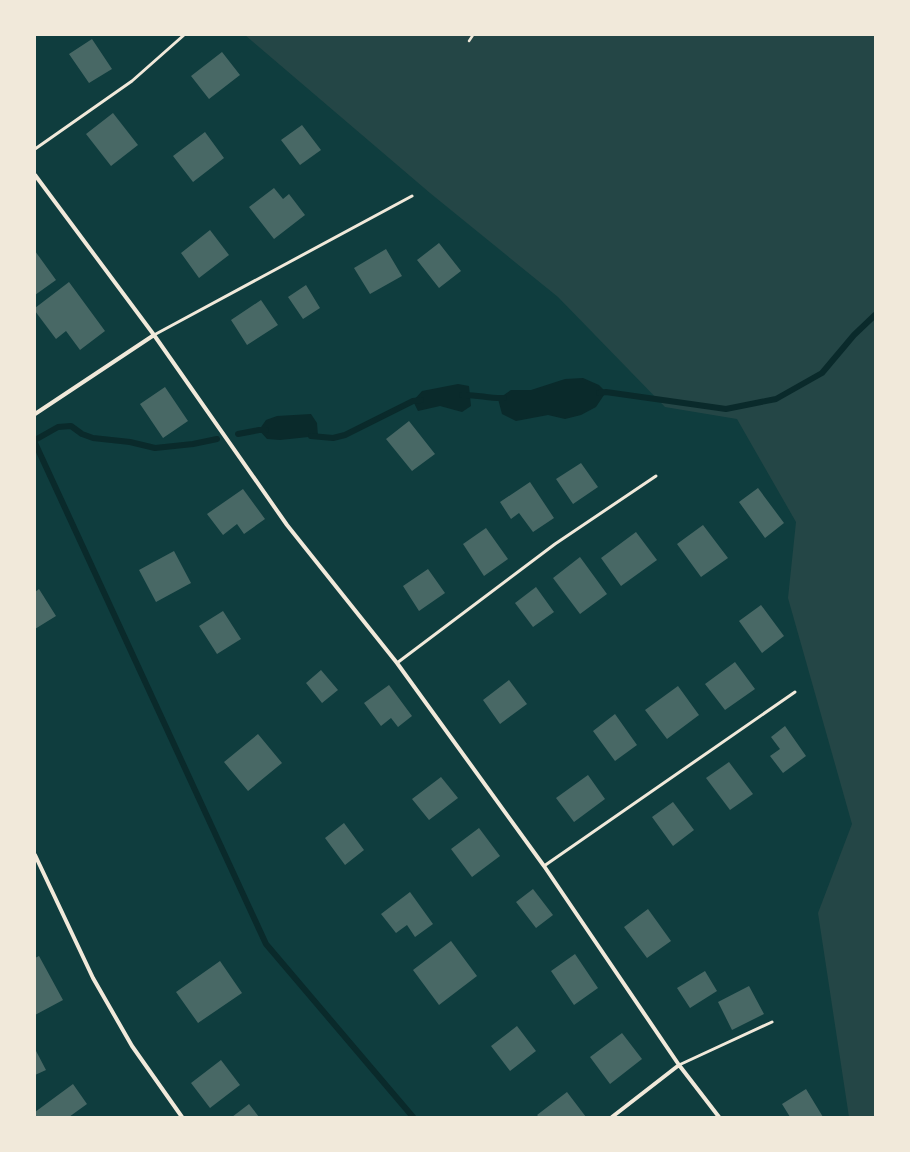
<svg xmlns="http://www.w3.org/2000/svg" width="910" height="1152" viewBox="0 0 910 1152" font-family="Inter,sans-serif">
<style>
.green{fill:#244646}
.water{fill:#0a2a2b}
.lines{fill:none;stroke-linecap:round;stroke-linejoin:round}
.stream{stroke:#0a2a2b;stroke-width:6}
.building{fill:#486865}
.path{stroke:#f1e9da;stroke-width:2.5}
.service{stroke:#f1e9da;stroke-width:3}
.minor{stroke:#f1e9da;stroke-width:4}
</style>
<rect width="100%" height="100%" fill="#0f3d3e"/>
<path class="green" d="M245,35H875V1117H849L818,913L852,824L788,598L796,522L737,419L665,407L558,297L430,193Z"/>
<path class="water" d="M583,378L599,385L606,392L596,407L581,415L565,419L548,415L516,421L502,414L498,399L511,390H531L565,379Z
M458,384L469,386L471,406L462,412L440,406L418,411L413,401L422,391Z
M311,414L317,423L318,436L280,440L267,439L259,430L266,420L277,416Z"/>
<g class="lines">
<path class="stream" d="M599,393L606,392L726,409L776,399L822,373L854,335L875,315
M462,395C476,394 490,399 504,398
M238,434L259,430H266
M311,436L333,438L345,435L413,401L421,400
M35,440L58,427L71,426L82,434L93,438L130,442L155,448L193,444L217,439
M35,443L266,944L413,1117"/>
</g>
<path class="building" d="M92,39L112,69L89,83L69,54Z
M222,52L240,75L209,99L191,76Z
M113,113L138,145L111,166L86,134Z
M302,125L321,150L300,165L281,140Z
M205,132L224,158L193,182L173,156Z
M274,188L283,199L289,194L305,215L274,239L249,207Z
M210,230L229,255L199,278L181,253Z
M439,243L461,271L439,288L417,260Z
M386,249L402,276L370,294L354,268Z
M35,251L56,280L35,295Z
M69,282L105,331L80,350L66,331L56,339L35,311V308Z
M306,285L320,308L303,319L288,297Z
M261,300L278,325L247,345L231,320Z
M165,387L188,421L163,438L140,404Z
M409,421L435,454L412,471L386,439Z
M581,463L598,487L573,504L556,479Z
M530,482L554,518L533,532L519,513L511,519L500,502Z
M758,488L784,523L765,538L739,502Z
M243,489L265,519L244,534L237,524L223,535L207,514Z
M703,525L728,558L701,577L677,544Z
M486,528L508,559L484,576L463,544Z
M636,532L657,560L621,586L601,558Z
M174,551L191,583L156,602L139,570Z
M580,557L607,594L580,614L553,578Z
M428,569L445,593L419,611L403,586Z
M536,587L554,612L533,627L515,603Z
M39,589L56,616L35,629V592Z
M761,605L784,636L762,653L739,621Z
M223,611L241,639L217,654L199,626Z
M735,662L755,689L725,710L705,684Z
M321,670L338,690L322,703L306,683Z
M509,680L527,704L500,724L483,700Z
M389,685L412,716L398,727L391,718L381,726L364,703Z
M678,686L699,715L667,739L645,710Z
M615,714L637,745L615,761L593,731Z
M785,726L806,756L783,773L770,756L780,749L771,737Z
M258,734L282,763L248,791L224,762Z
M729,762L753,794L730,810L706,778Z
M588,775L605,799L574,822L556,798Z
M441,777L458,798L429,820L412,799Z
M673,802L694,830L673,846L652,817Z
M344,823L364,850L345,865L325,838Z
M479,828L500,856L472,877L451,849Z
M533,889L553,915L536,928L516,902Z
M410,892L433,924L415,937L407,925L396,933L381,914Z
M648,909L671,941L647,958L624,927Z
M451,941L477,976L439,1005L413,970Z
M575,954L598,988L574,1005L551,971Z
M39,956L63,1000L35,1015V958Z
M220,961L242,993L198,1023L176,992Z
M705,971L717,991L690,1008L677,988Z
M749,986L764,1014L732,1030L718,1002Z
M517,1026L536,1051L510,1071L491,1046Z
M622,1033L642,1059L610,1084L590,1057Z
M35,1049L46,1070L35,1075Z
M221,1060L240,1085L210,1108L191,1083Z
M73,1084L87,1104L69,1117H35V1112Z
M806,1089L823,1117H790L782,1104Z
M567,1092L586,1117H539L537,1115Z
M249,1104L259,1117H232Z"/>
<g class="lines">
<path class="path" d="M469,41L473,35"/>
<path class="service" d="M35,149L132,81L184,35
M154,335L412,196
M397,663L555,544L656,476
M544,866L795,692
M679,1065L772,1022"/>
<path class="minor" d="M35,175L154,335L287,525L397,663L544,866L679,1065L719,1117
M35,414L154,335
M35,855L93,978L132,1046L182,1117
M612,1117L679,1065"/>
</g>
<rect width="910" height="1152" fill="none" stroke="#f1e9da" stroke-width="72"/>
</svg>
